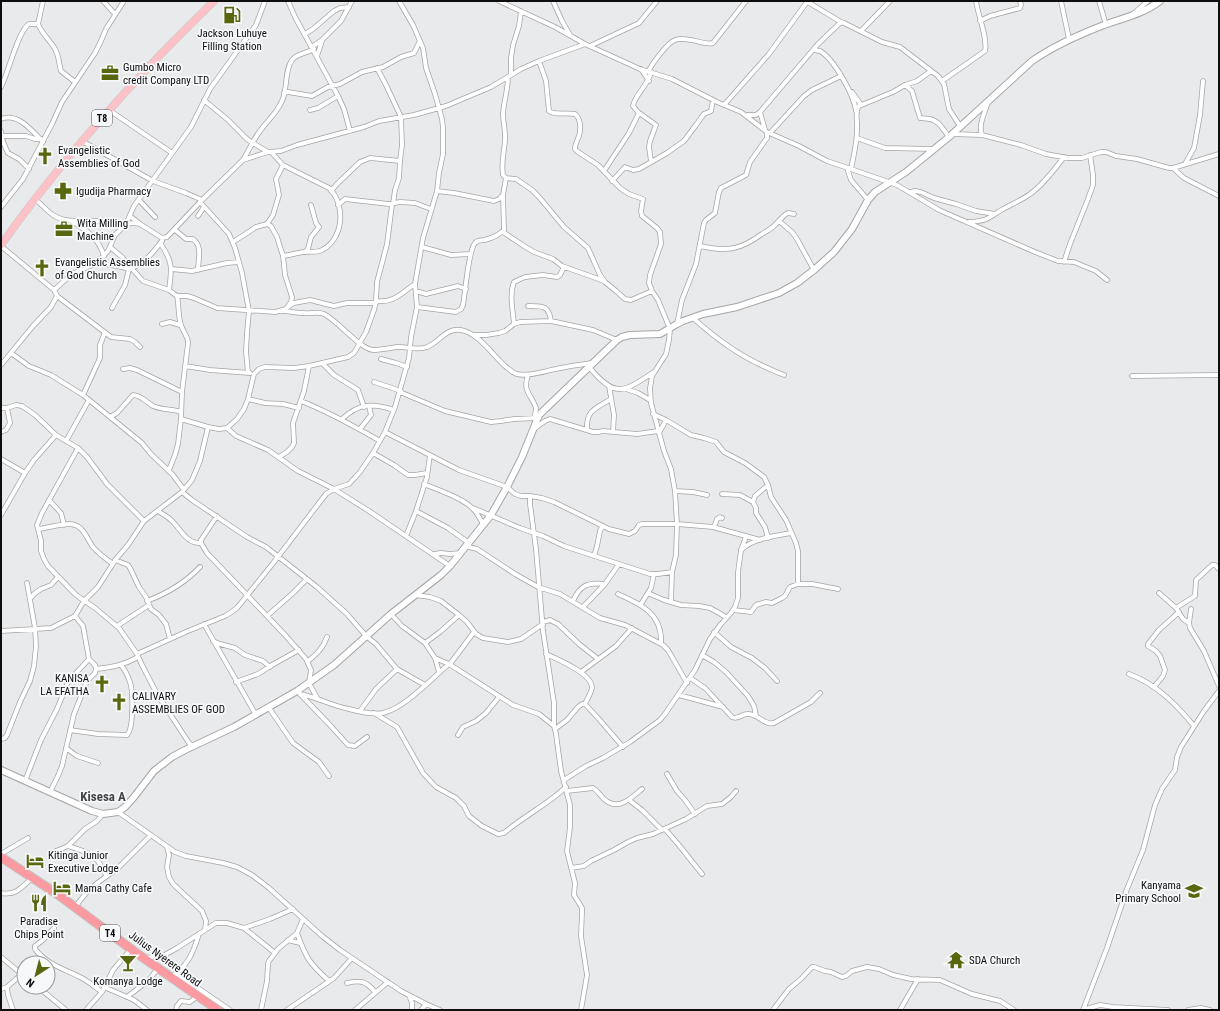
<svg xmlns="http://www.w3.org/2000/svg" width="1220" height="1011" viewBox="0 0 1220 1011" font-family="'Roboto Condensed',sans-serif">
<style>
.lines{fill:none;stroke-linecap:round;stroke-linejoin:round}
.street-casing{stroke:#a4a5a7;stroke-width:5.5}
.secondary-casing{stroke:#a4a5a7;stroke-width:8}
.primary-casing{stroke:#c5c5c5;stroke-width:8}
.highway-casing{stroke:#c5c5c5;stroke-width:10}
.street{stroke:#fff;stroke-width:4}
.secondary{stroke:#fff;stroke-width:6}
.primary{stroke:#fdc2c7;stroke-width:7}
.highway{stroke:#fb9aa1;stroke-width:8}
.labels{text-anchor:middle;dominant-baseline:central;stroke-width:3.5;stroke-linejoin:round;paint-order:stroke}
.shield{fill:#f6f8fa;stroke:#545456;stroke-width:1}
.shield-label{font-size:10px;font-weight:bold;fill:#0e0e0f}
.poi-label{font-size:11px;fill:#0e0e0f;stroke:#f6f8fa;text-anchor:start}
.street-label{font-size:11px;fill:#0e0e0f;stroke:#f6f8fa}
.quarter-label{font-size:13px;font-weight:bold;fill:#444547;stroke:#f6f8fa}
</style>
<rect width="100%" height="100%" fill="#e9eaec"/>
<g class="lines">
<g class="street-casing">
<path id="street" d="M43,1L38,24C42,34 50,40 55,49C59,56 59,64 61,71L75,82
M103,1L115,14
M288,1L295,17L338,96L344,109L350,131
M499,1L555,27L585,44L640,69L672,79L717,102L741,112L767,132L799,146L827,161L851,169L897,185L939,210L1035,252L1058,261L1074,262L1086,267L1096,271L1107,280
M553,1L562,21L570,35
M806,1L841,22
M1061,1L1069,39
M1099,1L1106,25
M1133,14L1148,1
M980,21L990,16L1020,8L1021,5L1020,1
M861,31L890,1
M305,34L313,29L334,11L340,8L349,7
M590,46L639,23L657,1
M312,47L322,40L341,21L352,1
M814,50C815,50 819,51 820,51C834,59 854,95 856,111
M317,56L322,41
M539,61L546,81L549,111C556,116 567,112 575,114C581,119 581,129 579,136C577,141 575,144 575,149L578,152L598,165L620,188L629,194L643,199L641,211L642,216L657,228L660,232L661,244L650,275L649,283L652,291L658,300L670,329L669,340L666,354L652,376L650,388L651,403L664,451L671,469L675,491L677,524L676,555L672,572L671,602
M377,68L386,85L401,117L402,145L400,161L399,178L395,190L393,204
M641,69L649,81
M648,72C652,64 667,43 675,40C680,38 686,39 691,40C699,41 706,45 713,43L746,1
M651,72C648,86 635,94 633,106L638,112L656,125L650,141L649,147L651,161
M511,75V58L513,45L519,26L521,11
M508,77C508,89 504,101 503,113C503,123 506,132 505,141C504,152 501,164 503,175L506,178L516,179L532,190L539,197L564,227L588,248L600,275L605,282L616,291L625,299L631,300L652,291
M942,81L985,51C988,38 978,16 976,1
M905,85L912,91L920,118C925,119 929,118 933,120C940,122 944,131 949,137
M1,87C8,74 18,31 29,24H38
M852,92L861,105
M284,93L288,92L312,96L328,87L340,84L362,72L383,67L401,57L414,53L420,41
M204,100L228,120L248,140L268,152
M724,105L769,54L807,2
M109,110L172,153
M310,110L318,108L338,96
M760,112L765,130
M747,115H756L760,112L818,44L841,22L844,23L882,42L900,47L938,76L944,84L949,109L960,126
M1,119C18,112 32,131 43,142
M1,131L3,142L8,153L19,159L29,169
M770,133L804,96L812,90L841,76
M952,134L982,135L1021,145L1046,154L1068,158H1082L1101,152H1106L1116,156L1137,159L1169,168H1173L1219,154
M982,135C978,124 985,113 988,102
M2,136H26L35,139H41
M857,138L885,148L934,149
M82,141L153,181L186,193L202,200
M272,153L283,165L329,188C346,204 344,239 322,250C317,253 310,251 304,252C297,253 290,255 283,256
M243,160C249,150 253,140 260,131C267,121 277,113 282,101C288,89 284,71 292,60C296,54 307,53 314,49
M1185,164L1194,148L1200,115L1203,81
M847,168L851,180L868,200
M1173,168L1184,178L1219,196
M851,169C854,154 858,139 857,124C857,118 855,112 859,106L893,92L905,85L917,81L931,71
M604,171L629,133L639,113
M612,181L625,167L633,170L639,169L667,153L684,141L696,125L701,118L704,114L711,111L713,100
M331,191L337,184L360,162L370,158L400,161
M437,191L454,193L494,201L499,199L503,195
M911,192L915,191L921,192L934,198L956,204L976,211L995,214
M35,199C41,204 47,211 53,215C66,224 85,220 99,221C107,221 115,225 123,227
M139,200L155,217
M200,202L229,234L235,248L242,273L249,311L247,333L246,351L248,373
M338,205L345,199L389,204L400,202L415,203L431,209
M1,207L23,179L52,124L62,102L95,53L101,41L106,29L124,1
M130,216L140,224
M198,216L204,207
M72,221C87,231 98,237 104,256
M779,221L792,232L797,239L814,270
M969,222C988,221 988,218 1003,209C1012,204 1022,200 1030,194C1042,186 1055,169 1064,157
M126,224L134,206L191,127L210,89L256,25L265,1
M267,224L273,215L279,195L276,179L283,165
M175,230L186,239H193C203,246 198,260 198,270
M503,232L524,246L534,252L553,259L562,266L604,281
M160,243C173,261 172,269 169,290
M1,246L54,290L57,296L51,307L33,326L1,365
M700,246C727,252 740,250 762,234C767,231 771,229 775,225C779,221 782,217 786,214L788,213L794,214
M110,247L122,257L133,270L143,281L169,290L177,296C179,305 178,317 181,325C183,332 188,336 188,343L182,392L181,419L178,444L175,455L169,470
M422,247L451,255L470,254
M305,252L308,249L311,237L319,227L316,223L311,205
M1064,262L1070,244L1088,199L1093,185V175L1090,155
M97,263L117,266L130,269
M131,268C145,264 153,252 162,241
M171,269L192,271L227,263L239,262
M54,290L72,274L97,263L108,251L115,235L126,224L134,223L140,224L162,238L167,237L202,200L243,160L268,152L281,151L297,145L364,127L379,121L414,115L446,106L491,87L521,69L539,61L585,44
M416,291L426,294L458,286L466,289
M57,296L111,337L130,339L135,342L140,347
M177,296H187L194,298L217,308L275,312L286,309L291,302L292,297L285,275L283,256L277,237L271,226L267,224L256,227L244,235L233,242
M376,301C395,303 401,293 415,284
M289,306L294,303L310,300L334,306L347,303H376
M528,306C542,306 549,305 551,321
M417,307L456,312L461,309L463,305C465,294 469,246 476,242C479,240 483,240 485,240C492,238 500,234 504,230L503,195L506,178
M112,308L125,285L129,269
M282,311C289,311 296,313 303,313C310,314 318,311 324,314C338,321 360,349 373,350C381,350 389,348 397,347C406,346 417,351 427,347C439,343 446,327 461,330C478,333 492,354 505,366C509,369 513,373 517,374C528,377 545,371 556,369C568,366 580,365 592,363
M693,318C713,336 737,354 761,365C769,369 776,372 784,375
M162,324L170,322L180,325
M514,324C513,311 509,295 514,282L525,277L543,275L557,277L560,275L564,267
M677,324L682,300L696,264L704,223L706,220L715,213L719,192L721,188L746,175L750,162L767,138V132
M473,335H486L499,333L505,331L514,324L520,322L551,321L593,330L617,340
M11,353L29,366L51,375L83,395L142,443L151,454L173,475L184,490
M381,359L396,363L407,367
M322,363L334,375L358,390L364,407
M185,366L210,370L250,373
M589,367C616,399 623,392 654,372
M123,369L130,368L137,370L182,392
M528,375C522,392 532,395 536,408C536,412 535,415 534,418
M1132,376L1219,375
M374,382L401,391
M609,386L614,415L613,432
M626,389L638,393L650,400
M400,392L445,411L491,422L501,421L514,419L538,418
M83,395L100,358V345L105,332
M248,399L265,403L283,404L299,408
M301,401C329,412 354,426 380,441
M1,408H7L16,405L22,406L35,415L56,435L78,448L87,457L107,484L144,521
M653,414L666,420L691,435L704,438L716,442L724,452L745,463L764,477L768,485L771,497L786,520L796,543L798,551V584
M110,417L117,413L133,395C141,395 146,402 153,406C162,410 172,409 181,412
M181,419L208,427L219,429L227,428L237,419L244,409L248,399L254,374L259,369L265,367L294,368L309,366L348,357L354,353L366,332L374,310L376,301L377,282L387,244L392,205
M342,419C359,403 372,403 394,410
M227,428L236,436L268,450L298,471L334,489L369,511L450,566
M535,428L545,421L550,419L593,432H598L603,431L637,434L658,431
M360,429L371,415L369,406
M587,430C586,410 595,409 611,399
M1,432L6,430L10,423L7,408
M385,432L459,470L507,487L515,494L521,496H530L542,498L554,502L609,529L629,534L635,531L639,525L642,524H677L713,527L760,540
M659,433L666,420
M66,441L89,400
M78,448L42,513L37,525L41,541V551L44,559L48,566L76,595L95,608L119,628L137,654L142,665L157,694L189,743L193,747
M373,453L394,465L408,475H415L427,473
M279,457L287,452L292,447L294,443L293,423L304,391L309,366
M1,459L25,473
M424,484C438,490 463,498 473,509C478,513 480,520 484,525
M675,491L693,492L707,495
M182,492L192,500L247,537L266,547L317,587L347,614L366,636L376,644L397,669L425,685
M722,494L740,495L753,502L756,508V513L765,527L768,538
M530,496V504L536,549L543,631L554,703V726
M49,500L61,513L64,525
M753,502L755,496L768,485
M473,508L520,528L543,536L564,546L619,564L650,574H658L672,572
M158,511C162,514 167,516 171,520C181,529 186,544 201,543
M416,511L448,528L469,543
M1,515L25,473L34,460L56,435
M217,516L201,540V543L207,553L286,636L306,659L311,670L309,683L317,698
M714,527L717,519L720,517L722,518
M38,529C48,528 59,524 70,524C84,525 86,538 93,547C99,554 106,559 113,564
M406,536L416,511L427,477L430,455
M465,546L477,549L515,574L538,587L560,594L600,618L625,625L663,645L668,650L687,683
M741,550C754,538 775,536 791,533
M434,554L441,553L450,554L460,553
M594,556L597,546L600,531L602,527
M115,560L128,565L130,568L139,587L146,597L151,609L159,615L166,624L170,639
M648,593L664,600L681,605L699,606L710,608L726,617
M1159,593L1176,608L1183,619L1189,623
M618,594C641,604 663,614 661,644
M415,595L430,597L441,601L459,615L467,622L476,634L483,638L508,642L521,639L543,624
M30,599L34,594L41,589L51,585L58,577
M147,601C168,593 185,583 200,567
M573,601C580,585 588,582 605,584
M641,604L651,588L654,574
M583,607L605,584L619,564
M1176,608L1195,596L1196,580L1212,565H1215L1219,569
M1191,609L1189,623L1190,628L1204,651L1219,686
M733,610L751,612L756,605L766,602L772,603L782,598L785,596L790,587L798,584H812L838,589
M391,614L402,626L425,643L435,658L449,664L513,705L539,714L554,726L556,734L561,771L570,805V827L567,851L575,883L574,895L582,908V912L581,936L587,975L581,1010
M267,616L293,593L307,579
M543,622L550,620L558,624L579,644L598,659
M204,624L256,715
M117,626L149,605
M1,631L51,628L75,616L84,601L98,587L116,559L128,545L144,521L182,492L192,480L200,461L208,427
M714,632L731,647L752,658L765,668L777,681
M213,641L220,644L235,648L245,655L263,661L270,667
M425,643L440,632L459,615
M137,654L188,631L225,616L230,613L237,608L274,562L326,494L334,489L349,484L360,472L373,453L385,432L395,407L409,358L411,337L417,307L415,284L423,238L437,191L439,173L443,154V128L442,119L435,94L426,68L423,48L413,25L399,1
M546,654C557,659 591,673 592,687C592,692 587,699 585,704
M702,655L714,662L726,672L748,696L754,706L756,716
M435,658L439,672
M308,661C317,654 323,648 327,637
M450,664L474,632
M96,669C113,667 124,665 138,657
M581,672L616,646L632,628
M1129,674C1156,684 1176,704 1194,726
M690,678L705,688L732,717C739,720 741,714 747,714C758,713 764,726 774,723L811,702L820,693
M236,682L258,674L272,665L299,650
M1154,687L1163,676L1165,670L1160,656L1156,651L1148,646V644L1159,630L1179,612
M300,694C317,697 332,706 349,709C360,712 372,715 383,713C405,708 431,679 449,664
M300,694L328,723L348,745L355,746L367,737
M679,695L723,707
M269,708L293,743L319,762L329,776
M360,711L376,689L397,669
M374,713L397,727L423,773L436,787L456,798L464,806L469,816L482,826L498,834L504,833C524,816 547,805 566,787
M555,729L567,720L578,707L582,704H585L598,718L623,747
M70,730L98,734L127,735C134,728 133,691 130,682C128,676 125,670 121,665
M458,735L463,727L476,721L486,713L499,697
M1,739L5,738L7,735L20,702L30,681L34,666L36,646L35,628L27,583
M66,748L77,756L98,763
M667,774L677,791L685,800L695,814
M564,780L586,766L603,758L630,742L660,720L665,714L695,670L710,639L721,624L731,613L735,607L738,598V572L741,550L746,537
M25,781L41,740L57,709L68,682L89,659L83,626L75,616
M567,791L593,788C598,791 600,795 604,799C618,812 631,798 642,789
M50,792L58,776L62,766L74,714L80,699L87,681L95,673L96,669L95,665L89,659
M629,800L642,810L662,830
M118,812L175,852L186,856L223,863L237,867L252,875L269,888L322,936L340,950L401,991L426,1004L440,1010
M665,829L678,844L702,874
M68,846C77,849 90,852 97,860C101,864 102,870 107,876
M167,847L169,855L167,867L169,877L173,884L202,911L206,921L205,930
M51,853L68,846L85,829L97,821L103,814
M1,854L28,838
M571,868L584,866L591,861L614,850L628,842L637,838L653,834L686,819L707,806L722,804L731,797L736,791
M1,893C16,896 22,887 33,877
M75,907L87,892L96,884L118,868L151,835
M54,928L43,940L35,946V949C46,964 64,969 80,977C88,981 95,987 102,992
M244,928L275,953
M297,933C306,958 309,963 329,981
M288,940L300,943
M1,957L24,976
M145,958L163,956L177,948L216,923H227L244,928L270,919L293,909
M176,973L230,1010
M175,974C189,964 194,950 199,934
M347,983C361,980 366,981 375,992
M7,987L8,995L13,1010
M38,987L66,1010
M104,987L134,1000L147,1010
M1,989L7,987L22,974
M409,995L412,1003V1010
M127,997L149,980L158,968
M86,1010L102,992L113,970L131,949
M176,1010L177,1006L181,1001L190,1002L198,996
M261,1010L267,981L268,964L269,961L278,949L297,933L303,919
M287,1010L334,978L352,958
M355,1010L388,982
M421,1010L426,1004
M773,1010L789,989L801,979L812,967H814L825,971L831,972L842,977L846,976L852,971L867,967L879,969L893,975L911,979L940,980L972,994L1000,1001L1014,1010
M900,1010L918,979
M1083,1010L1107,948L1127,889L1143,850L1155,805L1162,789L1175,770L1177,757L1181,747L1204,711L1219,691
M1083,1010L1100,1005L1113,1007L1168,1010
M1188,1010L1201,1008L1210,1010"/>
</g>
<g class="secondary-casing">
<path id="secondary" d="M1,770L92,811L103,814L118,812L125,807L134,797L154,771L172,757L185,750L234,727L297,691L334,665L391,614L441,575L450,566L491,515L507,487L522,457L539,415L617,340L622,337L630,335L660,334L677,324L683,321L703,314L737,307L779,293L797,283L814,270L834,252L852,229L868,200L875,192L906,172L949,137L1032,61C1055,45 1078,35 1104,25C1123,18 1143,14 1160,1"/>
</g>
<g class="primary-casing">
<path id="primary" d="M1,245C45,183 94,125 146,70C168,46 191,24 214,1"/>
</g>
<g class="highway-casing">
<path id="highway" d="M1,857L60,896L135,952L218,1010"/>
</g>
<use href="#street" class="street"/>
<use href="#secondary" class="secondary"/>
<use href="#primary" class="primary"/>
<use href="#highway" class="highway"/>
</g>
<defs>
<g id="fuel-bare" transform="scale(1.38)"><path d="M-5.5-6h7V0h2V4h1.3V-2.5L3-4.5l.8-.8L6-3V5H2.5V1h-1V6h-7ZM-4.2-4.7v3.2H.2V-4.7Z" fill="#58660d" stroke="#f6f8fa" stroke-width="2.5" paint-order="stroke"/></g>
<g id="office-bare" transform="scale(1.38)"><path d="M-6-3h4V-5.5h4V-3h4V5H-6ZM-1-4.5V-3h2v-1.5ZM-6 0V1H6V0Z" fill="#58660d" stroke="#f6f8fa" stroke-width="2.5" paint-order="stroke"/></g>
<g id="church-bare" transform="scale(1.38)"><path d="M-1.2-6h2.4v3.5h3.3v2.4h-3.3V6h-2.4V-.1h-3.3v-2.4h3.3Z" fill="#58660d" stroke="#f6f8fa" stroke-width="2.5" paint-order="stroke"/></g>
<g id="pharmacy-bare" transform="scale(1.38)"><path d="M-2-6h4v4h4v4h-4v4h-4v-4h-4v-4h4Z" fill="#58660d" stroke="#f6f8fa" stroke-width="2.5" paint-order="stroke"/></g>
<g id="hotel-bare" transform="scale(1.38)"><path d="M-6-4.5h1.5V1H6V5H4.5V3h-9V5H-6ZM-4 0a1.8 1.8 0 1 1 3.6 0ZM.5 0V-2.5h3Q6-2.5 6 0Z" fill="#58660d" stroke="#f6f8fa" stroke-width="2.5" paint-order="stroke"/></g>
<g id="school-bare" transform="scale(1.38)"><path d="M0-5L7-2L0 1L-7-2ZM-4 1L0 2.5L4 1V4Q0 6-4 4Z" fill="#58660d" stroke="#f6f8fa" stroke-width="2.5" paint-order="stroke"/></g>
<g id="restaurant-bare" transform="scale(1.38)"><path d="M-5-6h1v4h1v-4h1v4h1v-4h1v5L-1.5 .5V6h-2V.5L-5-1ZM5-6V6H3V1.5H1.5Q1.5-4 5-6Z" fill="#58660d" stroke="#f6f8fa" stroke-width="2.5" paint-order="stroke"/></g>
<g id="temple-bare" transform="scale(1.38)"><path d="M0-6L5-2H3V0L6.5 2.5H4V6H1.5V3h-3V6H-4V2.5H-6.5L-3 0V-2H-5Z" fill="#58660d" stroke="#f6f8fa" stroke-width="2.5" paint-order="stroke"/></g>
<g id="bar-bare" transform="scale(1.38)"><path d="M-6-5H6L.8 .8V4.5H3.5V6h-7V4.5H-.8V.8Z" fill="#58660d" stroke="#f6f8fa" stroke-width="2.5" paint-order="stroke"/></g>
</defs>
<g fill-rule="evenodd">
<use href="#fuel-bare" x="232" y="15"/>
<use href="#office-bare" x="110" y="73"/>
<use href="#church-bare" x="45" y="156"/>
<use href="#pharmacy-bare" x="63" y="191"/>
<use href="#office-bare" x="64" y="229"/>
<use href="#church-bare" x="42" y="268"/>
<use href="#church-bare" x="102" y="684"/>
<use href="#church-bare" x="119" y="702"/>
<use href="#hotel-bare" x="35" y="861"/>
<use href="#hotel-bare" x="62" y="888"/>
<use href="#school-bare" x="1194" y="891"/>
<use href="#restaurant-bare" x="39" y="903"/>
<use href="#temple-bare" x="956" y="960"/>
<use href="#bar-bare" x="128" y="963"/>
</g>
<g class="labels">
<g class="shield">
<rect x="92" y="110" width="20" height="16" rx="3"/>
<rect x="100" y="925" width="20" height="16" rx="3"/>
</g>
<g class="shield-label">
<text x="102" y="118">T8</text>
<text x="110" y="933">T4</text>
</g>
<g class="poi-label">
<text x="232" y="33" text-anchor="middle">Jackson Luhuye<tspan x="232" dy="13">Filling Station</tspan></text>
<text x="123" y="67">Gumbo Micro<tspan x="123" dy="13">credit Company LTD</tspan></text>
<text x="58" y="150">Evangelistic<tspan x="58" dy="13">Assemblies of God</tspan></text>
<text x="76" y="191">Igudija Pharmacy</text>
<text x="77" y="223">Wita Milling<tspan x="77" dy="13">Machine</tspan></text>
<text x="55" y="262">Evangelistic Assemblies<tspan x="55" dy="13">of God Church</tspan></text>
<text x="89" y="678" text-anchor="end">KANISA<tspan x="89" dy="13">LA EFATHA</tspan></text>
<text x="132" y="696">CALIVARY<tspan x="132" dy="13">ASSEMBLIES OF GOD</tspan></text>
<text x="48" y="855">Kitinga Junior<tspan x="48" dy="13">Executive Lodge</tspan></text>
<text x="1181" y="885" text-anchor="end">Kanyama<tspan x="1181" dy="13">Primary School</tspan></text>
<text x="75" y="888">Mama Cathy Cafe</text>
<text x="39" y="921" text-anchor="middle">Paradise<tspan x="39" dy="13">Chips Point</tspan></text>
<text x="969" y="960">SDA Church</text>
<text x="128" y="981" text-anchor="middle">Komanya Lodge</text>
</g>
<g class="street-label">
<text transform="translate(165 959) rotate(36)">Julius Nyerere Road</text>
</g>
<g class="quarter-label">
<text x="103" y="796">Kisesa A</text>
</g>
</g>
<rect width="1220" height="1011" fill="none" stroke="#0e0e0f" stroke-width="4"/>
<g transform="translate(36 975) rotate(216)"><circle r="19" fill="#f6f8fa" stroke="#999a9c"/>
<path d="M0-3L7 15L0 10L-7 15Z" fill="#58660d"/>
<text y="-6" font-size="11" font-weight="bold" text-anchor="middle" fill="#0e0e0f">N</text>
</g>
</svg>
